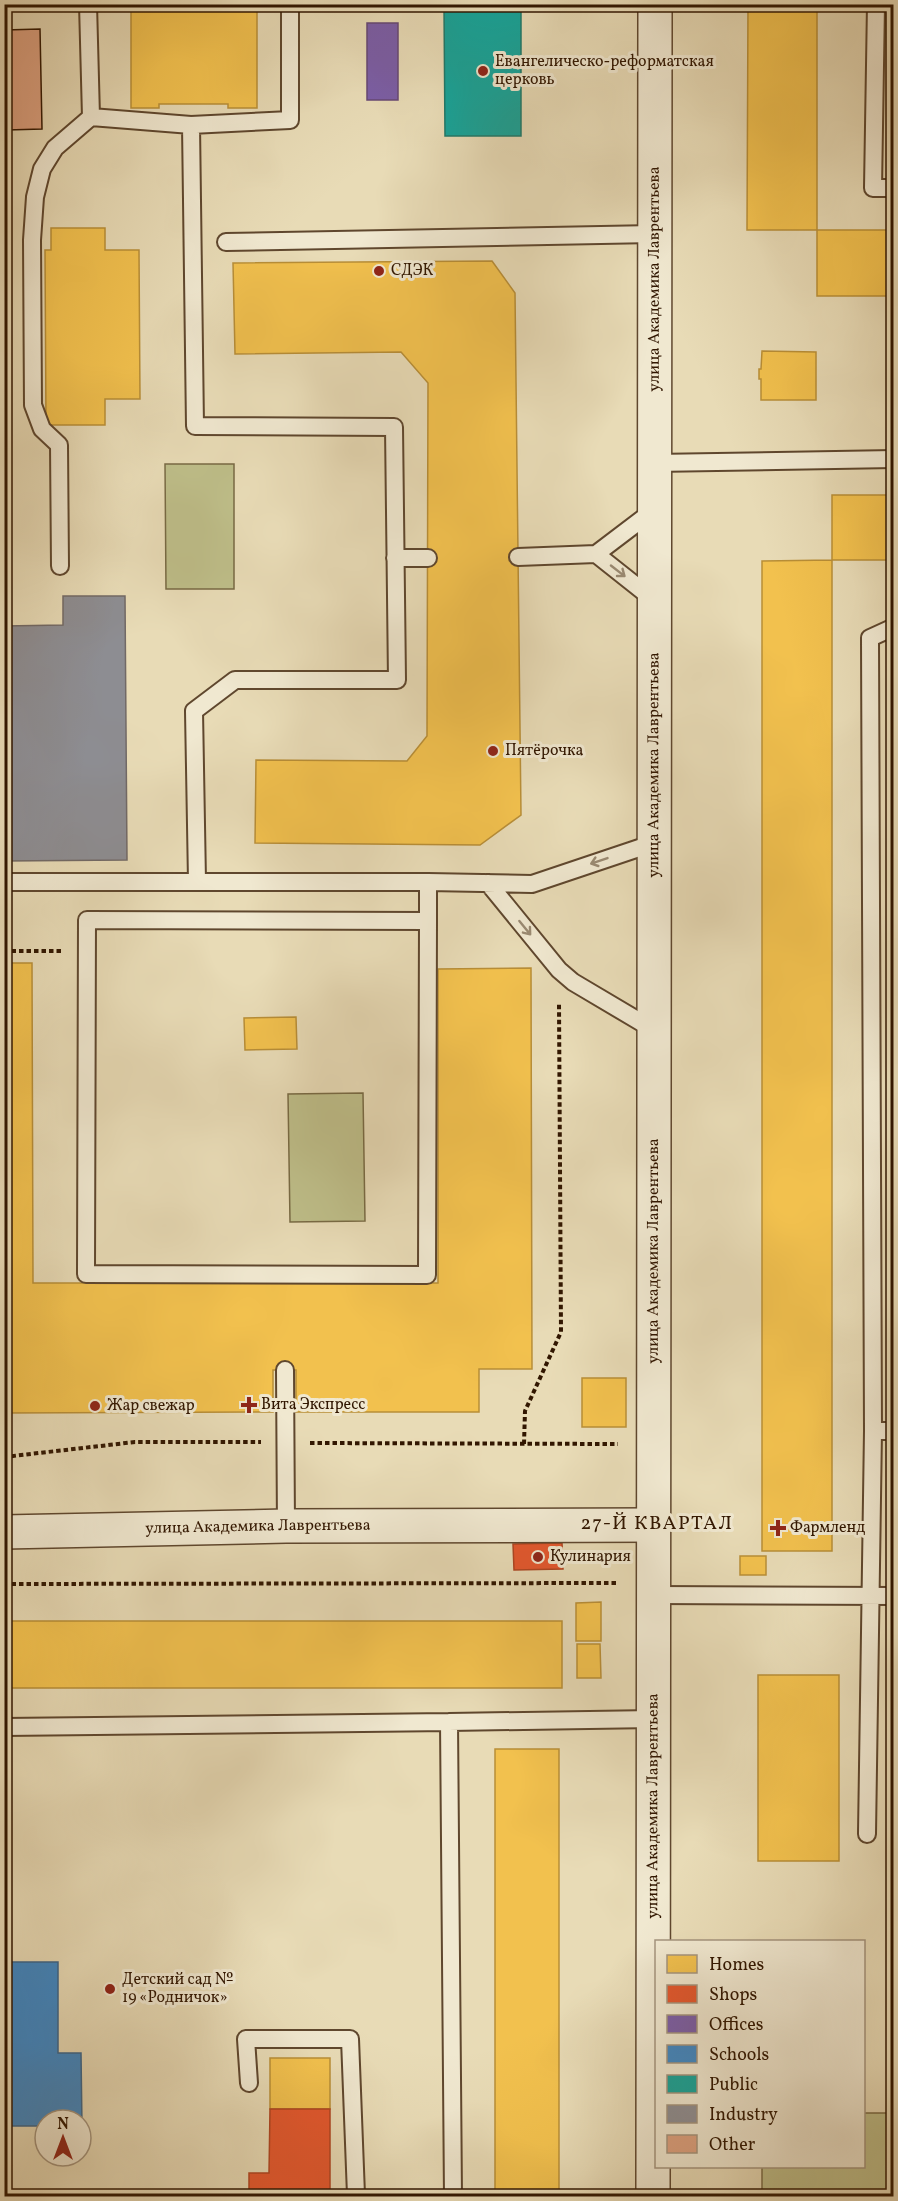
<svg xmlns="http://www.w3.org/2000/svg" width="898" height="2201" viewBox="0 0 898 2201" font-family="Vollkorn,serif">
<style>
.green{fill:#bebe89;stroke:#786a44;stroke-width:1.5}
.homes{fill:#f2c14e;stroke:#b88e37;stroke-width:1.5}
.shops{fill:#e4572e;stroke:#ae4420;stroke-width:1.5}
.offices{fill:#7b5ea7;stroke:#654875;stroke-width:1.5}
.schools{fill:#3f88c5;stroke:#3b668a;stroke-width:1.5}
.public{fill:#17a398;stroke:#1f796a;stroke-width:1.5}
.industry{fill:#8d8d92;stroke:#716966;stroke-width:1.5}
.building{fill:#dda180;stroke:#311600;stroke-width:1.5}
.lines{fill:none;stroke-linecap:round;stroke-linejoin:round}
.service-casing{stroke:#5f472e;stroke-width:20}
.minor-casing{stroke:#5f472e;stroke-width:36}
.path{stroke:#311600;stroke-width:4;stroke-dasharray:4.5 3;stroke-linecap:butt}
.service{stroke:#f0e8d0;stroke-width:16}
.minor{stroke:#f0e8d0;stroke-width:33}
.oneway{stroke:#9a8a72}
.poi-dot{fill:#8f2418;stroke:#f0e8d0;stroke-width:2}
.labels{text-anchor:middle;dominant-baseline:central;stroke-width:6;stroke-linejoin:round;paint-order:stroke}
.poi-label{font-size:16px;fill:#311600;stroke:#f0e8d0;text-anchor:start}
.street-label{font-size:16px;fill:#311600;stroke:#f0e8d0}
.quarter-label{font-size:20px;letter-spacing:1.5px;fill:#311600;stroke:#f0e8d0}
</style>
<rect width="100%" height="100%" fill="#e8dbb6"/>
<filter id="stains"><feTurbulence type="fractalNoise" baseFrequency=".00333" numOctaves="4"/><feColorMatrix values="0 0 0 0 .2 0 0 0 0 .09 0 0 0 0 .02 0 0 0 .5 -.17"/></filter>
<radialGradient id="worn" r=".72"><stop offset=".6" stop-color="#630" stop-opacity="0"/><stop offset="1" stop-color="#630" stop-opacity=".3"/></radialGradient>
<path class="green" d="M165,464H234V589H166Z
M363,1093L365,1221L290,1222L288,1094Z
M864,2113H893V2196H762V2167L864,2166Z"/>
<path class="homes" d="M154,4H215V11H257V108H228V104H159V108H131V11H154Z
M748,4H817V230H747Z
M51,228H105V250H139L140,399H105V425H46L45,250H51Z
M817,230H894V296H817Z
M492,261L515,293L521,815L480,845L255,843L256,760L407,761L427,736L428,383L401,352L235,354L233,263Z
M762,351L816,352V400H761V379H759V369H761Z
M832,495H894V560H832Z
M832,560V1551H762V561Z
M4,963H32L33,1283H438V969L531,968L532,1369H479V1412H296V1370H273V1412L4,1413Z
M296,1017L297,1049L245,1050L244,1018Z
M582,1378H626V1427H582Z
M740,1556H766V1575H740Z
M601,1602V1641H576V1603Z
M4,1621H562V1688H4Z
M577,1644H600L601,1678H577Z
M758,1675H839V1861H758Z
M495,1749H559V2196H495Z
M270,2058H330V2109H270Z"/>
<path class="shops" d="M562,1543L563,1569L514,1570L513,1544Z
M270,2109H330V2196H269V2195L249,2194V2173H269Z"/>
<path class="offices" d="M367,23H398V100H367Z"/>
<path class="schools" d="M4,1962H58V2053H81L82,2126L81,2120H45V2126H10V2196H4Z"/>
<path class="public" d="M444,7H521V136H445Z"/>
<path class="industry" d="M63,596H125L127,860L4,861V626L63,625Z"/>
<path class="building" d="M40,29L42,129L7,130L5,30Z"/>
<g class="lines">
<g class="service-casing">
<path id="service" d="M88,4L91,117L191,125L290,120V4
M876,4L873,188H894
M191,125L195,426L394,427L397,680H235L194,711L197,881
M226,242L654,234
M654,463L894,459
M654,510L596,554L654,600
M518,557L596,554
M395,558H428
M60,566L59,445L42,429L33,405L32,240L35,197L42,169L55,148L91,117
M4,882H428L532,884L654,843
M428,882V921L427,1275L86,1274L87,920L428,921
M488,883L559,970L573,982L654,1030
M285,1370L286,1526
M873,1431H894
M654,1595L894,1596
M449,1722L654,1719
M4,1727L449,1722L453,2196
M867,1834L873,1431L870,638L894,627
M249,2083L246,2039H350L356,2195L359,2196"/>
</g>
<g class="minor-casing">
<g id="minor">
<path id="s1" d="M4,1532L286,1526L654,1525"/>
<path id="s2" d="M653,2196L655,4"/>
</g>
</g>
<path class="path" d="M4,951H62
M310,1443L618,1444
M524,1444L525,1411L561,1332L559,1004
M4,1457L135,1442H261
M4,1584L616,1583"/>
<use href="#service" class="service"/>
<use href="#minor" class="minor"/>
</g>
<defs><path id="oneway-shaft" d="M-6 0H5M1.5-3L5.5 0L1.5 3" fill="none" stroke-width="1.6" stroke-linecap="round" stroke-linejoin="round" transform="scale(1.5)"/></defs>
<g class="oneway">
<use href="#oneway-shaft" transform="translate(618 571) rotate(38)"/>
<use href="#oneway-shaft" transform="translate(599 861) rotate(161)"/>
<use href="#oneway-shaft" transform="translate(525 928) rotate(51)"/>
</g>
<g class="poi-dot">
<circle cx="483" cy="71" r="6"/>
<circle cx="379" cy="271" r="6"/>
<circle cx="493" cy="751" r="6"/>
<path d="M246 1396h6v6h6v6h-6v6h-6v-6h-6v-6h6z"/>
<circle cx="95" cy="1406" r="6"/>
<path d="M775 1519h6v6h6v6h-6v6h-6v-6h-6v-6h6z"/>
<circle cx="538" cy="1557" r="6"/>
<circle cx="110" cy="1989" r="6"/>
</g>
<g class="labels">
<g class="poi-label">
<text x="495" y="62">Евангелическо-реформатская<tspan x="495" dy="18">церковь</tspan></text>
<text x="391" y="271">СДЭК</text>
<text x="505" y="751">Пятёрочка</text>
<text x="261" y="1405">Вита Экспресс</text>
<text x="107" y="1406">Жар свежар</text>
<text x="790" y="1528">Фармленд</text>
<text x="550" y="1557">Кулинария</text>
<text x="122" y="1980">Детский сад №<tspan x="122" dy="18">19 «Родничок»</tspan></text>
</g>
<g class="street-label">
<text stroke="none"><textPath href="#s2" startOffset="1917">улица Академика Лаврентьева</textPath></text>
<text stroke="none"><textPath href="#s2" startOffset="1431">улица Академика Лаврентьева</textPath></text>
<text stroke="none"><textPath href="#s2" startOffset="945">улица Академика Лаврентьева</textPath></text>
<text stroke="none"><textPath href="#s1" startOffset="254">улица Академика Лаврентьева</textPath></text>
<text stroke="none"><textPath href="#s2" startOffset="390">улица Академика Лаврентьева</textPath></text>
</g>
<g class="quarter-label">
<text x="657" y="1524">27-Й КВАРТАЛ</text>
</g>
</g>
<rect width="898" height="2201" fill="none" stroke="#e8dbb6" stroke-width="24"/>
<rect x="6" y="6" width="886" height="2189" fill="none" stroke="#311600" stroke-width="3"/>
<rect x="12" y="12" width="874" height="2177" fill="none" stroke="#311600" stroke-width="1.5"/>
<rect x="655" y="1940" width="210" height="228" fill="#f0e8d0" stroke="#a4947d" stroke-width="1.5"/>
<rect x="667" y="1955" width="30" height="18" fill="#f2c14e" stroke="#a4947d" stroke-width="1.5"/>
<text x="709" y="1970" font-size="18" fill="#311600">Homes</text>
<rect x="667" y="1985" width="30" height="18" fill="#e4572e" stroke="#a4947d" stroke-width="1.5"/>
<text x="709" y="2000" font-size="18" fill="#311600">Shops</text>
<rect x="667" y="2015" width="30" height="18" fill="#7b5ea7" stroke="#a4947d" stroke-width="1.5"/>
<text x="709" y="2030" font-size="18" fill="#311600">Offices</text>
<rect x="667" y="2045" width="30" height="18" fill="#3f88c5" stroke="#a4947d" stroke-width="1.5"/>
<text x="709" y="2060" font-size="18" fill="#311600">Schools</text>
<rect x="667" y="2075" width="30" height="18" fill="#17a398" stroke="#a4947d" stroke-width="1.5"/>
<text x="709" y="2090" font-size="18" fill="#311600">Public</text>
<rect x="667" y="2105" width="30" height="18" fill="#8d8d92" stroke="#a4947d" stroke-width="1.5"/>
<text x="709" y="2120" font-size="18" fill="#311600">Industry</text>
<rect x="667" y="2135" width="30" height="18" fill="#dda180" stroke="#a4947d" stroke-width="1.5"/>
<text x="709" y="2150" font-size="18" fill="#311600">Other</text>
<g transform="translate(63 2138)"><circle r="28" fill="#f0e8d0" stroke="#a4947d" stroke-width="1.5"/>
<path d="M0-4.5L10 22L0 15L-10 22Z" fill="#8f2418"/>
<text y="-9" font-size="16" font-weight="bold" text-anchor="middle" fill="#311600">N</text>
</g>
<rect width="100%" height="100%" filter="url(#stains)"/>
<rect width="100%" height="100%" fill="url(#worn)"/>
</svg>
